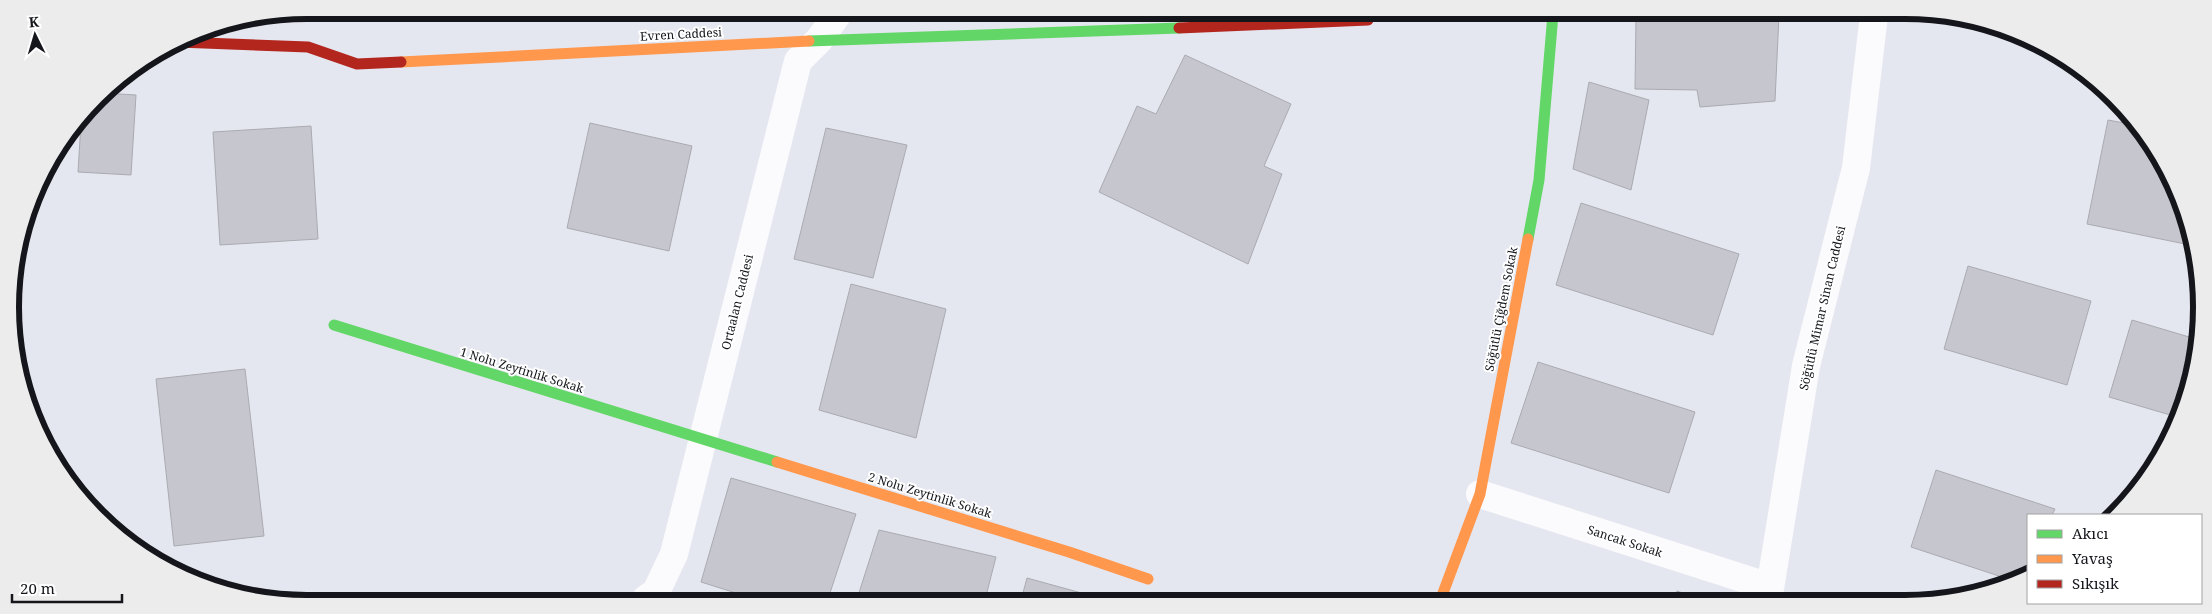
<svg xmlns="http://www.w3.org/2000/svg" width="2212" height="614" viewBox="0 0 2212 614" font-family="'Noto Serif',serif">
<style>
.building{fill:#c6c7ce;stroke:#aaabb1}
.lines{fill:none;stroke-linecap:round;stroke-linejoin:round}
.street{stroke:#fbfbfd;stroke-width:28}
.fast{stroke:#63d668;stroke-width:11}
.slow{stroke:#ff974d;stroke-width:11}
.jam{stroke:#b3261e;stroke-width:11}
.labels{text-anchor:middle;dominant-baseline:central;stroke-width:4;stroke-linejoin:round;paint-order:stroke}
.street-label{font-size:12px;fill:#14161b;stroke:#fff}
.rim{fill:none;stroke:#14161b;stroke-width:6}
</style>
<rect width="100%" height="100%" fill="#e5e7f0"/>
<path class="building" d="M1636,15H1779L1775,101L1700,107L1697,90L1635,89Z
M1185,55L1291,104L1264,166L1282,174L1248,264L1099,192L1137,106L1156,114Z
M1589,82L1649,100L1631,190L1573,169Z
M104,93L136,95L131,175L78,172L81,123Z
M2108,120L2135,125L2152,142L2191,237L2190,245L2087,224Z
M590,123L692,146L669,251L567,228Z
M311,126L318,239L220,245L213,132Z
M826,128L907,145L873,278L794,259Z
M1581,203L1739,254L1713,335L1556,285Z
M1968,266L2091,301L2067,385L1944,349Z
M851,284L946,309L916,438L819,410Z
M2132,320L2196,339V365L2177,417L2109,397Z
M1538,362L1695,412L1669,493L1511,443Z
M245,369L264,536L174,546L156,379Z
M1936,470L2055,509L2052,515H2028V575L2017,582L1911,547Z
M731,478L856,514L828,599H755L701,582Z
M879,530L996,557L985,600L857,599Z
M1027,578L1107,600H1021Z
M1677,591L1705,601H1673Z"/>
<g class="lines">
<path class="street" d="M1480,494L1770,587
M646,599L656,592L674,554L798,61L819,40L839,12
M1768,601L1806,366L1856,168L1874,15"/>
<path class="fast" d="M809,41L1179,28
M1528,239L1539,180L1553,14
M334,325L777,462"/>
<path class="slow" d="M401,62L809,41
M777,462L1069,552L1148,579
M1440,601L1480,494L1528,239"/>
<path class="jam" d="M1179,28L1368,20
M178,42L308,47L357,64L401,62"/>
</g>
<g class="labels">
<g class="street-label">
<text transform="translate(681 34) rotate(-3)">Evren Caddesi</text>
<text transform="translate(737 302) rotate(-76)">Ortaalan Caddesi</text>
<text transform="translate(1822 308) rotate(-77)">Söğütlü Mimar Sinan Caddesi</text>
<text transform="translate(1501 309) rotate(-79)">Söğütlü Çiğdem Sokak</text>
<text transform="translate(522 370) rotate(17)">1 Nolu Zeytinlik Sokak</text>
<text transform="translate(930 495) rotate(17)">2 Nolu Zeytinlik Sokak</text>
<text transform="translate(1625 541) rotate(18)">Sancak Sokak</text>
</g>
</g>
<path d="M0 0H2212V614H0ZM307 19H1905A288 288 0 0 1 2193 307V307A288 288 0 0 1 1905 595H307A288 288 0 0 1 19 307V307A288 288 0 0 1 307 19Z" fill="#ececed" fill-rule="evenodd"/>
<path class="rim" d="M307 19H1905A288 288 0 0 1 2193 307V307A288 288 0 0 1 1905 595H307A288 288 0 0 1 19 307V307A288 288 0 0 1 307 19Z"/>
<rect x="2027" y="514" width="175" height="90" fill="#ffffff" stroke="#a1a2a4"/>
<rect x="2037" y="530" width="25" height="8" fill="#63d668" stroke="#a1a2a4"/>
<text x="2072" y="539" font-size="15" fill="#14161b">Akıcı</text>
<rect x="2037" y="555" width="25" height="8" fill="#ff974d" stroke="#a1a2a4"/>
<text x="2072" y="564" font-size="15" fill="#14161b">Yavaş</text>
<rect x="2037" y="580" width="25" height="8" fill="#b3261e" stroke="#a1a2a4"/>
<text x="2072" y="589" font-size="15" fill="#14161b">Sıkışık</text>
<g transform="translate(35 35) rotate(355)" stroke="#ffffff" stroke-width="4" paint-order="stroke">
<path d="M0-4L9 19L0 12L-9 19Z" fill="#14161b"/>
<text y="-8" font-size="14" font-weight="bold" text-anchor="middle" fill="#14161b">K</text>
</g>
<path d="M12 594v8h110v-8" fill="none" stroke="#14161b" stroke-width="2.5"/>
<text x="20" y="594" font-size="15" fill="#14161b" stroke="#ffffff" stroke-width="4" paint-order="stroke">20 m</text>
</svg>
